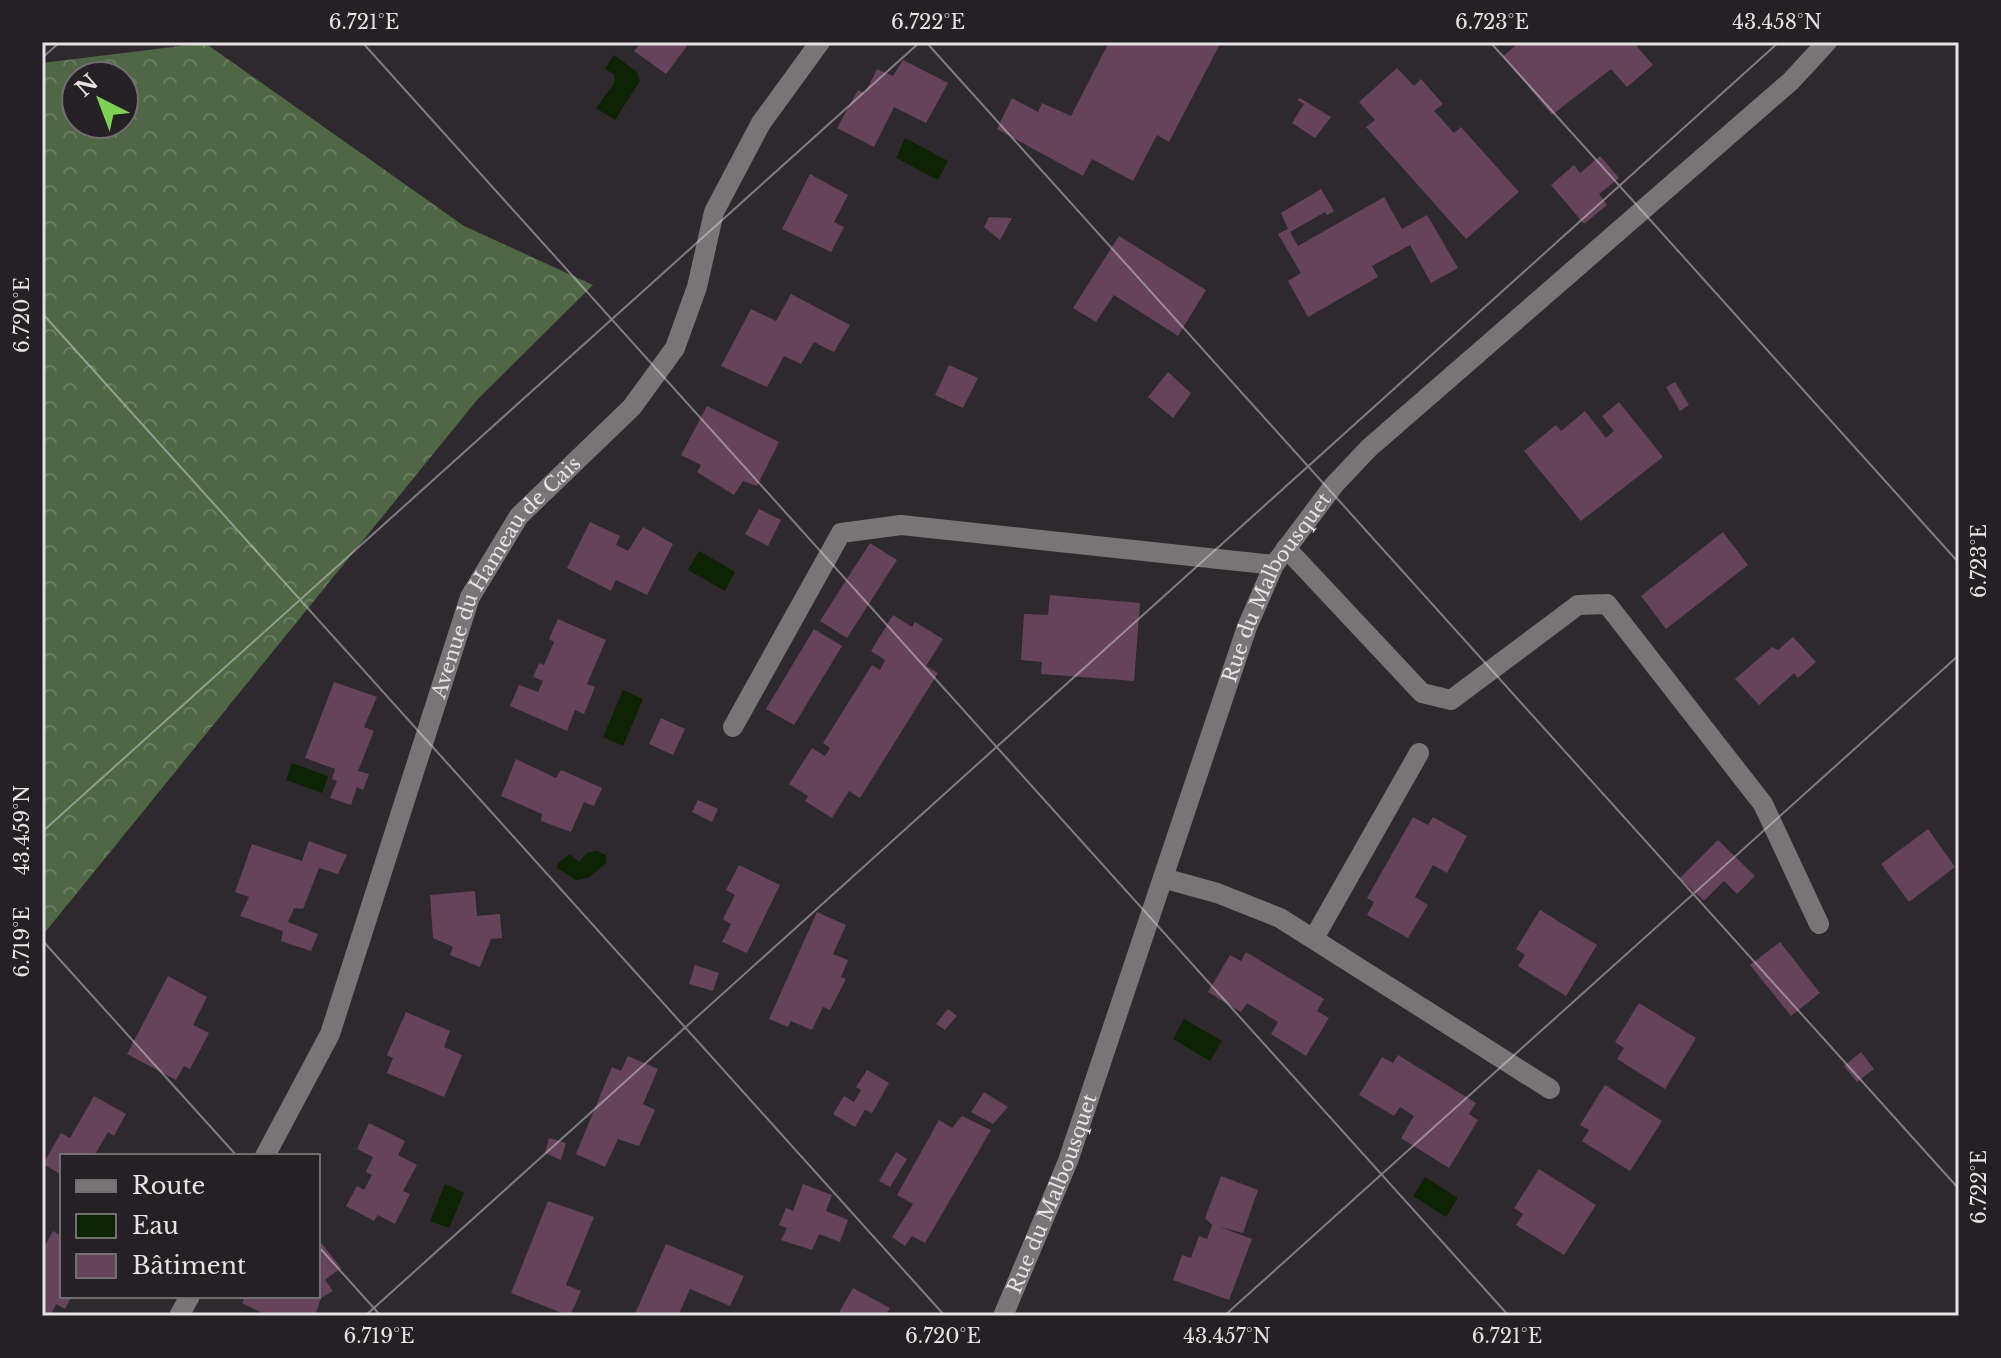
<svg xmlns="http://www.w3.org/2000/svg" width="2001" height="1358" viewBox="0 0 2001 1358" font-family="'Libre Baskerville',serif">
<style>
.forest{fill:url(#forest-crowns);fill-rule:evenodd}
.water{fill:#0e2204}
.building{fill:#65435b}
.lines{fill:none;stroke-linecap:round;stroke-linejoin:round}
.minor{stroke:#777576;stroke-width:20}
.ticks{fill:none;stroke:#e5e2e4;stroke-width:2;stroke-opacity:0.45}
.labels{text-anchor:middle;dominant-baseline:central;stroke-width:6;stroke-linejoin:round;paint-order:stroke}
.street-label{font-size:20px;fill:#e5e2e4;stroke:#242023}
.neatline{fill:none;stroke:#e5e2e4;stroke-width:3}
.ticks-label{font-size:20px;text-anchor:middle;fill:#e5e2e4}
</style>
<defs>
<pattern id="forest-crowns" width="20" height="18" patternUnits="userSpaceOnUse" patternTransform="scale(2)"><rect width="20" height="18" fill="#4f6745"/><path d="M2 6a3 3 0 1 1 6 0M12 15a3 3 0 1 1 6 0" fill="none" stroke="#687c60"/></pattern>
</defs>
<rect width="100%" height="100%" fill="#2e292d"/>
<path class="forest" d="M205,43L464,226L593,285L477,400L42,936V63ZM76,76H124V124H76Z"/>
<path class="water" d="M614,55L637,72L640,81L615,120L596,108L615,82L614,74L605,69Z
M905,138L948,161L938,180L896,158Z
M699,551L735,572L725,591L688,570Z
M623,690L643,699L623,746L603,737Z
M292,763L328,776L322,793L286,780Z
M597,851L606,855V863L588,878L576,880L557,868L558,863L570,854L579,862L587,853Z
M1184,1019L1222,1041L1210,1061L1173,1039Z
M1425,1177L1458,1198L1446,1217L1413,1196Z
M445,1184L464,1193L449,1228L430,1221Z"/>
<path class="building" d="M641,42H683L687,46L666,74L634,51Z
M1109,42H1221L1169,142L1157,135L1133,181L1092,159L1083,176L997,129L1012,98L1038,112L1042,103L1071,116Z
M1520,42H1633L1653,65L1627,87L1611,69L1552,115L1503,56Z
M903,60L948,83L926,123L894,107L874,147L837,128L858,90L865,93L877,69L893,76Z
M1397,68L1414,86L1421,79L1443,104L1434,111L1454,133L1461,127L1519,192L1466,239L1366,127L1375,120L1359,102Z
M1300,98L1331,117L1315,138L1292,123L1304,104L1297,100Z
M1600,156L1619,178L1599,194L1607,205L1584,224L1551,185L1574,165L1580,173Z
M810,174L848,195L834,222L844,227L831,252L782,229Z
M1321,189L1334,211L1327,215L1325,212L1290,232L1298,246L1384,197L1402,229L1427,215L1458,268L1431,283L1410,245L1372,266L1378,277L1308,317L1288,281L1301,273L1278,234L1288,229L1281,213Z
M989,217L1012,218L1000,240L984,227Z
M1119,236L1206,290L1178,336L1114,295L1096,322L1073,308Z
M791,294L850,325L834,352L814,342L801,364L784,356L767,387L721,366L751,309L776,321Z
M949,365L978,378L963,408L935,395Z
M1168,372L1191,393L1173,418L1148,397Z
M1675,382L1689,405L1680,411L1666,387Z
M1619,402L1663,457L1581,521L1524,451L1556,425L1561,431L1585,411L1606,438L1614,431L1602,416Z
M707,406L779,442L757,486L743,481L734,495L697,472L701,465L681,455Z
M759,509L781,520L768,546L745,534Z
M590,522L620,536L616,545L628,551L643,527L673,544L647,595L616,580L611,591L567,568Z
M1723,532L1748,565L1666,629L1641,596Z
M870,543L897,560L847,638L820,621Z
M1050,595L1140,603L1134,681L1041,674L1042,662L1021,660L1024,614L1048,615Z
M893,615L912,627L915,622L943,639L926,666L938,673L860,798L849,791L832,818L805,801L808,796L789,784L812,748L825,756L830,748L823,743L872,665L880,670L885,660L871,651Z
M558,619L606,640L587,684L595,687L584,714L575,710L567,731L510,706L519,685L538,692L543,681L533,677L539,663L544,665L554,642L549,639Z
M814,629L842,646L794,725L766,709Z
M1793,637L1816,662L1798,678L1794,673L1759,705L1735,679L1772,647L1778,650Z
M334,682L377,697L364,727L374,731L358,771L369,774L363,790L357,787L351,805L330,798L337,781L332,779L335,769L305,758Z
M661,718L685,729L673,755L649,744Z
M516,759L556,778L561,770L602,788L594,806L584,802L571,832L541,821L542,814L501,796Z
M698,800L718,809L712,822L692,812Z
M1413,817L1428,825L1433,817L1467,836L1447,873L1433,865L1415,897L1428,905L1408,938L1367,915L1374,902L1367,898Z
M1928,829L1955,867L1909,902L1881,864Z
M1718,840L1755,876L1737,894L1724,881L1704,901L1680,878Z
M309,841L347,855L338,874L319,868L303,909L294,908L288,922L318,934L311,951L281,941L283,931L240,916L249,897L235,892L252,844L302,861Z
M739,865L780,885L747,953L722,942L731,924L723,919L735,895L726,890Z
M475,891L477,916L500,914L502,938L491,939L480,967L450,955L453,947L433,938L430,895Z
M1540,910L1597,945L1566,996L1518,966L1525,955L1516,949Z
M817,912L846,925L833,954L848,960L841,977L846,979L830,1010L823,1007L812,1030L791,1021L788,1027L769,1019Z
M1780,942L1820,993L1791,1016L1750,965Z
M1246,952L1324,999L1317,1011L1329,1018L1306,1056L1271,1034L1278,1022L1247,1003L1241,1012L1208,992L1230,955L1241,961Z
M695,965L719,973L713,991L689,984Z
M168,976L207,997L193,1025L209,1033L190,1069L184,1066L176,1080L127,1054Z
M1639,1003L1696,1038L1665,1089L1617,1059L1624,1048L1615,1042Z
M948,1009L957,1016L945,1030L936,1024Z
M406,1012L450,1031L444,1047L462,1055L444,1097L387,1073L393,1058L387,1055Z
M1861,1052L1874,1069L1857,1082L1844,1066Z
M1398,1055L1476,1103L1469,1114L1478,1120L1449,1168L1401,1138L1414,1116L1400,1107L1394,1116L1359,1095L1382,1057L1393,1063Z
M628,1056L658,1069L643,1104L655,1110L639,1146L618,1139L605,1167L576,1154L612,1067L621,1071Z
M867,1070L889,1083L872,1113L865,1110L855,1127L833,1114L844,1096L854,1102L861,1090L856,1087Z
M1605,1085L1662,1121L1630,1171L1582,1141L1589,1130L1580,1125Z
M984,1092L1008,1107L993,1124L971,1112Z
M94,1096L126,1114L114,1136L108,1132L94,1156H62V1175L43,1164L61,1133L70,1138Z
M962,1116L991,1130L925,1243L912,1236L905,1246L892,1237L913,1204L897,1195L939,1120L952,1128Z
M369,1123L405,1141L398,1155L417,1165L403,1191L410,1194L395,1224L378,1215L374,1221L346,1206L357,1186L364,1190L372,1175L366,1172L373,1157L357,1149Z
M549,1138L566,1143L561,1160L545,1153Z
M896,1152L907,1159L890,1187L879,1181Z
M1539,1169L1596,1205L1564,1255L1516,1225L1523,1214L1514,1208Z
M1221,1176L1258,1190L1243,1233L1220,1227L1252,1239L1229,1300L1173,1280L1182,1255L1191,1258L1199,1236L1207,1239L1212,1225L1205,1218Z
M803,1184L832,1195L826,1211L848,1220L840,1242L819,1234L812,1250L781,1240L787,1228L779,1225L786,1208L793,1211Z
M548,1201L594,1217L566,1285L581,1291L570,1316L511,1293Z
M53,1231L62,1236V1296H72L65,1309L56,1304L50,1316H42V1251Z
M318,1239L341,1268L325,1280L333,1291L321,1298L316,1313L268,1316L242,1303L246,1296H318Z
M666,1244L744,1276L730,1306L690,1289L678,1316H634Z
M853,1288L890,1308L885,1316H837Z"/>
<g class="lines">
<g class="minor">
<path d="M1286,548L1422,693L1451,700L1578,605L1607,604L1763,804L1819,924"/>
<path d="M733,727L841,533L901,525L1274,565"/>
<path d="M1163,878L1217,893L1280,918L1550,1089"/>
<path d="M1314,938L1419,753"/>
<path id="s1" d="M265,1156L330,1034L470,597L519,516L632,407L675,348L697,287L714,212L761,123L820,42"/>
<path d="M179,1316L190,1296"/>
<path id="s2" d="M1003,1316L1068,1161L1247,627L1274,565L1334,485L1369,448L1791,81L1827,42"/>
</g>
</g>
<path class="ticks" d="M362,42L1509,1316M926,42L1959,1189M1490,42L1959,563M42,58L60,42M42,313L945,1316M42,832L920,42M42,940L237,1156M318,1246L381,1316M365,1316L1779,42M1224,1316L1959,655"/>
<g class="labels">
<g class="street-label">
<text stroke="none"><textPath href="#s1" startOffset="632">Avenue du Hameau de Cais</textPath></text>
<text stroke="none"><textPath href="#s2" startOffset="780">Rue du Malbousquet</textPath></text>
<text stroke="none"><textPath href="#s2" startOffset="132">Rue du Malbousquet</textPath></text>
</g>
</g>
<rect width="2001" height="1358" fill="none" stroke="#242023" stroke-width="88"/>
<rect x="60" y="1154" width="260" height="144" fill="#242023" stroke="#716e70" stroke-width="2"/>
<rect x="76" y="1180" width="40" height="12" fill="#777576" stroke="#716e70" stroke-width="2"/>
<text x="132" y="1194" font-size="24" fill="#e5e2e4">Route</text>
<rect x="76" y="1214" width="40" height="24" fill="#0e2204" stroke="#716e70" stroke-width="2"/>
<text x="132" y="1234" font-size="24" fill="#e5e2e4">Eau</text>
<rect x="76" y="1254" width="40" height="24" fill="#65435b" stroke="#716e70" stroke-width="2"/>
<text x="132" y="1274" font-size="24" fill="#e5e2e4">Bâtiment</text>
<g transform="translate(100 100) rotate(318)"><circle r="38" fill="#242023" stroke="#716e70" stroke-width="2"/>
<path d="M0-6L14 30L0 20L-14 30Z" fill="#7ed153"/>
<text y="-12" font-size="22" font-weight="bold" text-anchor="middle" fill="#e5e2e4">N</text>
</g>
<rect x="44" y="44" width="1913" height="1270" class="neatline"/>
<g class="ticks-label">
<text x="364" y="29">6.721°E</text>
<text x="928" y="29">6.722°E</text>
<text x="1492" y="29">6.723°E</text>
<text x="1777" y="29">43.458°N</text>
<text transform="translate(22 315) rotate(-90)" y="7">6.720°E</text>
<text transform="translate(1979 561) rotate(-90)" y="7">6.723°E</text>
<text transform="translate(22 830) rotate(-90)" y="7">43.459°N</text>
<text transform="translate(22 942) rotate(-90)" y="7">6.719°E</text>
<text transform="translate(1979 1187) rotate(-90)" y="7">6.722°E</text>
<text x="379" y="1343">6.719°E</text>
<text x="943" y="1343">6.720°E</text>
<text x="1227" y="1343">43.457°N</text>
<text x="1507" y="1343">6.721°E</text>
</g>
</svg>
